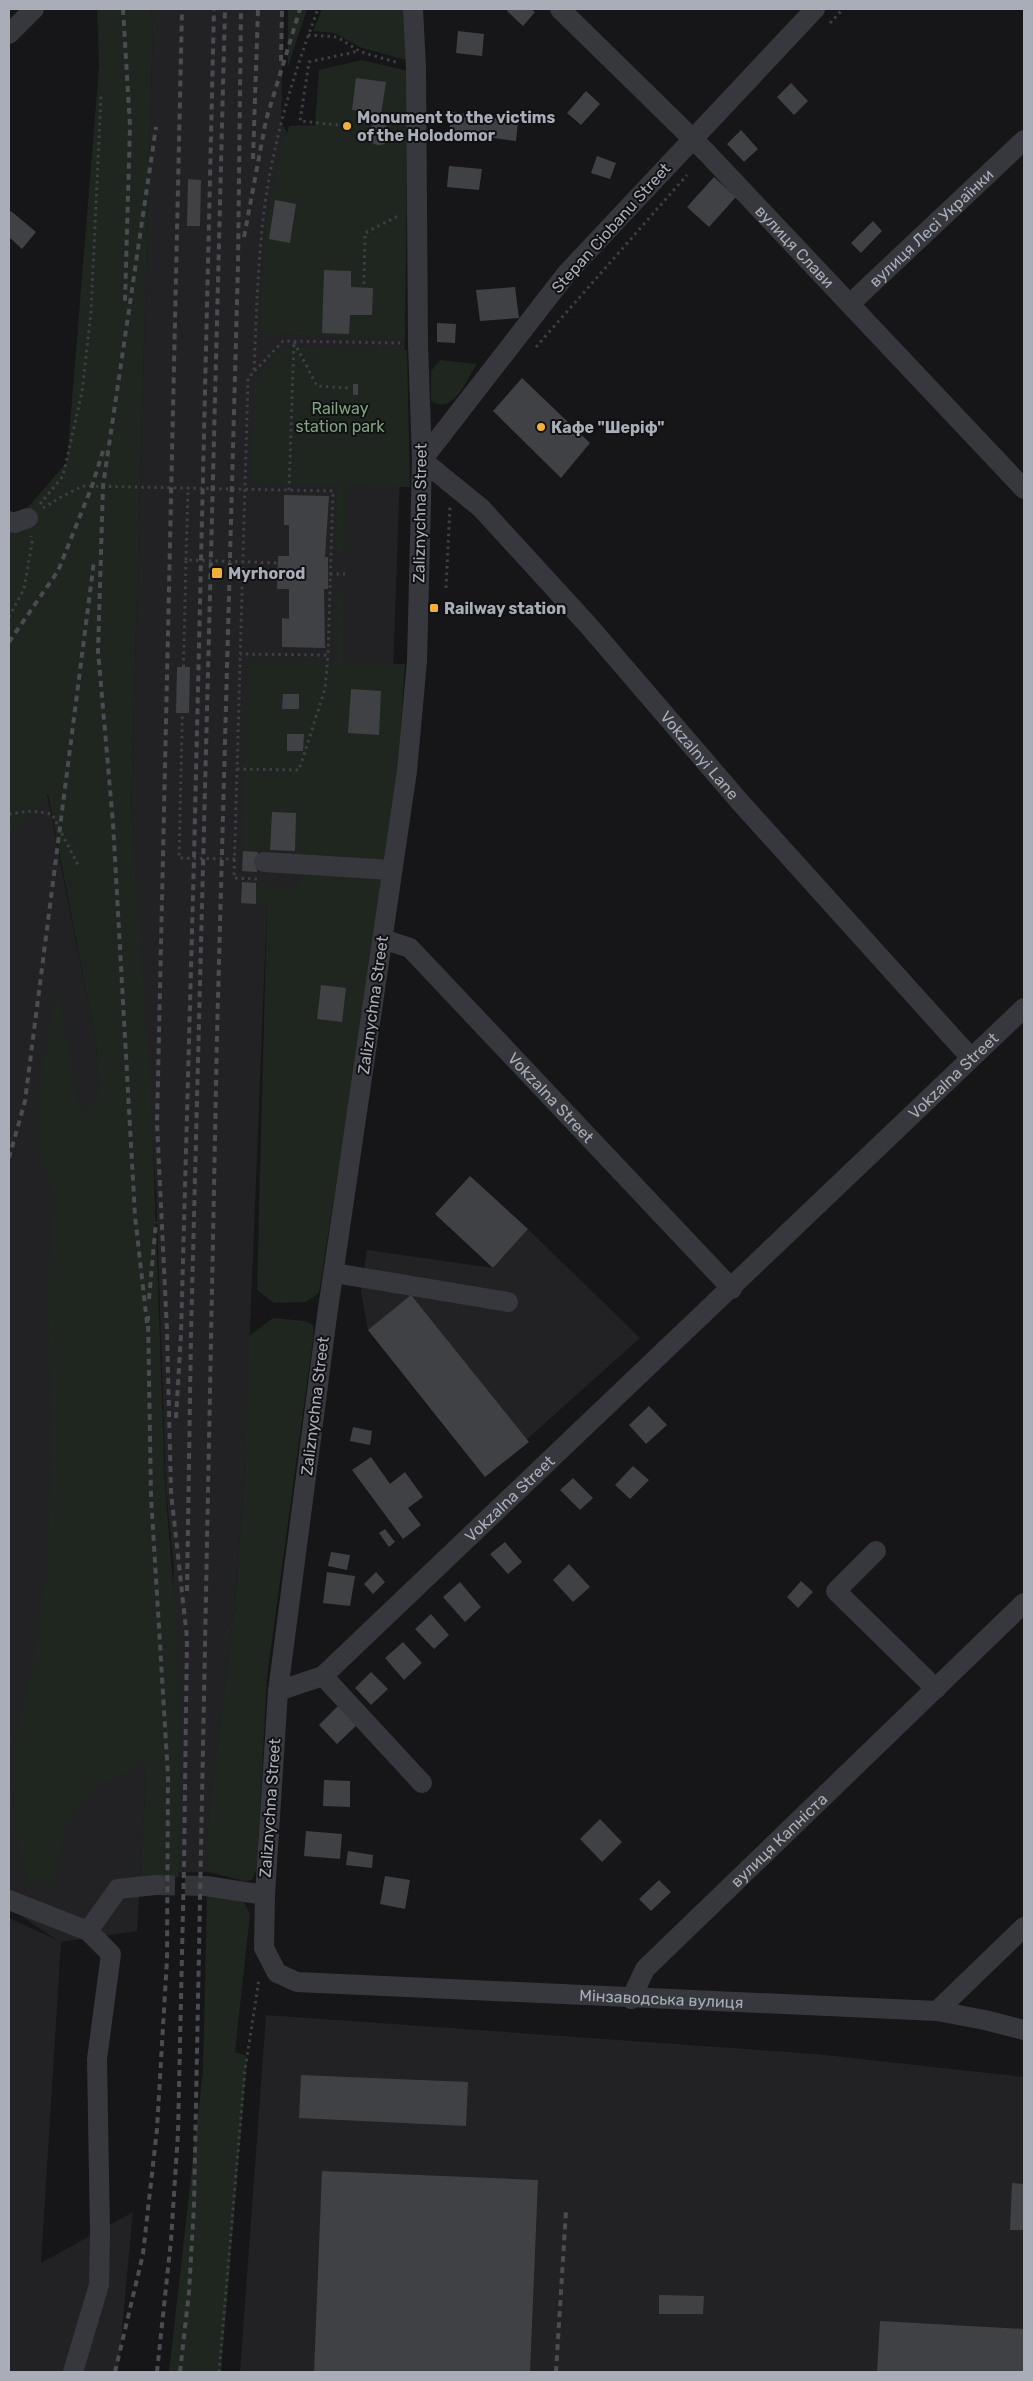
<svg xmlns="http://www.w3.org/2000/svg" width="1033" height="2381" viewBox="0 0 1033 2381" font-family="Rubik,sans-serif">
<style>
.built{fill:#222225}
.green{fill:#1e261f}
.building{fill:#404145}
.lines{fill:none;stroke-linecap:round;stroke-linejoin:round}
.minor-tunnel{stroke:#333438;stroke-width:20;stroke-dasharray:20 10;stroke-linecap:butt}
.path{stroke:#3d3f44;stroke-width:3;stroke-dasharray:2.5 4;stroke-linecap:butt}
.minor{stroke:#37383d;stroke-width:20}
.rail{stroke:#4a4c52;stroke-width:4;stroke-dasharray:6 5;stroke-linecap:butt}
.poi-dot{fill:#f2b134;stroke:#111113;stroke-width:2}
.labels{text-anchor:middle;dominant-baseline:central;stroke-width:4;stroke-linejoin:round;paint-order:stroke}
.poi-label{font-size:16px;font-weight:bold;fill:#a8adb8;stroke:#111113;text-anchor:start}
.street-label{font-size:16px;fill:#a8adb8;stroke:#111113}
.park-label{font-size:16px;fill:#7fa381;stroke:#111113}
</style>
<rect width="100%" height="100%" fill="#161618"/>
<path class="built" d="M151,9H284L281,122L405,331L387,844L380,902L267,904L244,1482L235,1603L208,1821V1872L156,1873L174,1570L166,1489L156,1189L131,810L153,22Z
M9,546L47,794L96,1043L146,1777L137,1931L61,1942L41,2263L133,2212L118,2372H9V1918L57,1940L9,1908Z
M528,1229L640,1338L485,1477L368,1330L361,1292L367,1250L493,1268Z
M266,2015L816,2054L1024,2077V2372H240Z"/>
<path class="green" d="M97,9H151L153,22L131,810L151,1088L165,1483L178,1647L179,1877L140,1881L146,1777L144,1757L135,1768L91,1789L66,1828L53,1883L28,1881L14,1829L16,1735L29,1682L46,1579L52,1437L47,1290L55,1194L37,1155L38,1090L57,986L80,1112L99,1092L96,1043L48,794L9,834V529L67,462L99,67Z
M288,9H307L288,67Z
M322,9H405L406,60L359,47L335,33L313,31Z
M361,60L408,71L405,339L263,334V331L260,328L266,225L283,137L287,135L289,126L315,125L319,70Z
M281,347L407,350L410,487L347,486L345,553H336L337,485L252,483L254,378Z
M440,360L477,364C466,380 454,416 431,401V371Z
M334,595H344L343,663L405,664L396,801L385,858L377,860L295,854L296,813L272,812L270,850L243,851L248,661L333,663Z
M301,872L382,876L383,883L319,1293L306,1302L274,1303L257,1290L267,904H256V886L297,888Z
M273,1318L305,1321L313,1325L314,1332L267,1677L257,1868L252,1880L244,1881L208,1872V1821L235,1603L244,1482L249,1336Z
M207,1894L244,1902L250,1914L235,2052L247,2056L221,2372H169L203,2070Z"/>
<path class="building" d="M508,9H531L535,12L523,26L507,11Z
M458,31L484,34L482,56L456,53Z
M356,78L386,82L381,114L352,110Z
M791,83L808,101L794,115L777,97Z
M586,91L600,104L581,125L567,113Z
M452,112L518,121L516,141L449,132Z
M368 134a11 11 0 1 1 22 0a11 11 0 1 1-22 0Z
M741,130L758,149L744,162L727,144Z
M597,156L616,163L610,179L591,173Z
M449,166L482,169L479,190L447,187Z
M714,177L736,197L709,227L687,207Z
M188,179L201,180L200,226H187Z
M275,200L296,204L290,243L269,239Z
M11,211L36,232L22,249L9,237V213Z
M873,221L882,231L861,253L851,243Z
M324,270L351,271V287L373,288L372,315H350L349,334L322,333Z
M515,287L519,318L480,321L476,290Z
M437,323L456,324L455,343L437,342Z
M522,378L590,443L561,478L493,411Z
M353,384H358V395H353Z
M284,495L329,496L325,557H328V589H324L325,648L282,647V618L289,619V589H277L278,556H289V525H284Z
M177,667H190L189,713H176Z
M351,689L381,691L379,735L348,733Z
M283,694H299V709H282Z
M287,734H304L303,751H287Z
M272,812L296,813L295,851L270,850Z
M243,851L258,852L257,872L242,871Z
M242,882L256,883V904L241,903Z
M321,985L346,988L342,1022L317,1019Z
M470,1176L528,1229L493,1268L435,1214Z
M411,1295L529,1442L485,1477L368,1330Z
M649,1406L667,1425L646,1444L629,1425Z
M353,1427L372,1431L370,1445L350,1441Z
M371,1457L390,1484L405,1472L423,1497L408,1508L421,1525L403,1539L352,1470Z
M633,1466L649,1480L630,1499L615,1485Z
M573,1478L593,1498L580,1510L560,1490Z
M385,1529L395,1542L389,1547L379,1533Z
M505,1542L522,1562L508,1574L490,1554Z
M331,1552L350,1555L347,1570L328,1566Z
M569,1564L590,1587L573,1602L553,1580Z
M327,1572L355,1576L350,1606L323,1603Z
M376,1572L385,1582L373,1594L364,1584Z
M801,1581L813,1592L798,1608L787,1597Z
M460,1582L481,1607L465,1622L443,1597Z
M431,1614L449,1635L434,1649L415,1629Z
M403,1642L422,1663L404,1680L385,1658Z
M371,1672L388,1689L371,1705L355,1688Z
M339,1705L358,1724L337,1744L319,1725Z
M324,1780L350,1781V1807L323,1806Z
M600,1819L622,1842L602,1862L580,1839Z
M306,1831L342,1834L340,1859L304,1856Z
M348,1851L373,1855L372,1868L346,1865Z
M385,1876L410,1880L405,1909L380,1904Z
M659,1880L671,1892L651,1911L639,1899Z
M301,2075L468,2082L466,2126L299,2118Z
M322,2171L538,2180L530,2372H314Z
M1012,2183L1024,2184V2230H1010Z
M659,2295L704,2296L703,2314H659Z
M880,2321L1024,2329V2372H877Z"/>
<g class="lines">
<path class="minor-tunnel" d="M155,1885L206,1886"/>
<path class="path" d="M830,23L843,9
M308,35L337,37L361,52L399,63
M338,125L300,121L309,62L359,51
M364,284L365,233L398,216
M294,342L317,386L351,388
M536,347L687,175
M254,370C256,327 257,284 261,241C267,161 290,83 318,9
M289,490L294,341
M40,504L63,476L82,392L91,312L101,96
M43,508L61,497L83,486L333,491L328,655L240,654
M186,560L188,487
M330,574H345
M446,588L450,506
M9,617L24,589L32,543L31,536
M237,769L299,770L325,689L328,655
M9,814L32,811L52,814L79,867
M235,859L179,858L186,560L278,563
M257,879L234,878L248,378L283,341L400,343
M219,2372L245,2070L259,1979"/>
<g class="minor">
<path id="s1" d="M413,9L416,67L418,344L422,460L417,661L407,771L327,1316L278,1691L265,1895L264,1948L277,1973L297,1982L937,2011L985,2020L1024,2030"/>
<path id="s2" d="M560,9L707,153L1024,489"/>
<path id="s3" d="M815,9L567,273L422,460L481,508L588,625L740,802L971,1058"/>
<path d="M9,34L34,9"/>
<path id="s4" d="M851,303L1024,140"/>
<path d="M9,521L14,523L28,518"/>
<path d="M264,862L392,870"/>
<path id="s5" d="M383,939L410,948L732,1289"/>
<path d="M334,1273L508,1302"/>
<path d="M876,1551L836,1591L936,1689"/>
<path d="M323,1676L422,1783"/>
<path id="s6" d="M278,1691L323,1676L1024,1008"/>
<path d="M206,1886L265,1895"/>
<path d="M9,1900L88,1931L118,1889L155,1885"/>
<path id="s7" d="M631,1999L645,1969L1024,1603"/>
<path d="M937,2011L1024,1927"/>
<path d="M73,2372L99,2285L100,2233L97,2059L111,1954L88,1931"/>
</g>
<path class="rail" d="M123,9L130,126L125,301
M281,61L282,9
M253,159L258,9
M244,237L266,120L300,9
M9,642L58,571L92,486L103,451
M9,1158L25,1101L94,561
M149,1299L156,1222
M147,1323L135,1216L113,823L98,651L103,486L156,127
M176,1418L181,1334L194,858L214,9
M187,1591L191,1334L225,9
M115,2372L143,2254L157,2129L167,1959L168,1776L151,1496L148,1316
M157,2372L171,2240L178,2133L184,1865L187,1638L171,1492L167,1331L157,1123L182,9
M180,2372L189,2292L194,2205L217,1035L238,265L241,9
M556,2372L566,2211"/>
</g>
<g class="poi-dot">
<circle cx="347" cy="126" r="5"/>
<circle cx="541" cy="427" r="5"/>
<rect x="211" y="567" width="12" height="12" rx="2.5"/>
<rect x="429" y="603" width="10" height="10" rx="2.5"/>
</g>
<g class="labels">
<g class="poi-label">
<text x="357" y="117">Monument to the victims<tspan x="357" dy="18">of the Holodomor</tspan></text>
<text x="551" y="427">Кафе "Шеріф"</text>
<text x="228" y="573">Myrhorod</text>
<text x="444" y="608">Railway station</text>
</g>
<g class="street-label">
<text stroke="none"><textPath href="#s4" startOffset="110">вулиця Лесі Українки</textPath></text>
<text transform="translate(611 228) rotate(-48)">Stepan Ciobanu Street</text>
<text stroke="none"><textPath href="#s2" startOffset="334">вулиця Слави</textPath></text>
<text transform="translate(420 513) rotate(-89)">Zaliznychna Street</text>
<text stroke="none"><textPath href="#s3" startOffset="1005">Vokzalnyi Lane</textPath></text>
<text transform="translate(373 1005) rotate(-82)">Zaliznychna Street</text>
<text stroke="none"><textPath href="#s6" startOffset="918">Vokzalna Street</textPath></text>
<text stroke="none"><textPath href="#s5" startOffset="234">Vokzalna Street</textPath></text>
<text transform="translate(315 1406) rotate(-83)">Zaliznychna Street</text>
<text stroke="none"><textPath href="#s6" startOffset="305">Vokzalna Street</textPath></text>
<text transform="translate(270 1808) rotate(-86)">Zaliznychna Street</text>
<text stroke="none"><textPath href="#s7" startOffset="219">вулиця Капніста</textPath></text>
<text stroke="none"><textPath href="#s1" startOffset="2364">Мінзаводська вулиця</textPath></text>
</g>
<g class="park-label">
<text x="340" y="408">Railway<tspan x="340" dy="18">station park</tspan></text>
</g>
</g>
<rect width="1033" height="2381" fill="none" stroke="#a8adb8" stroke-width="20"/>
</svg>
